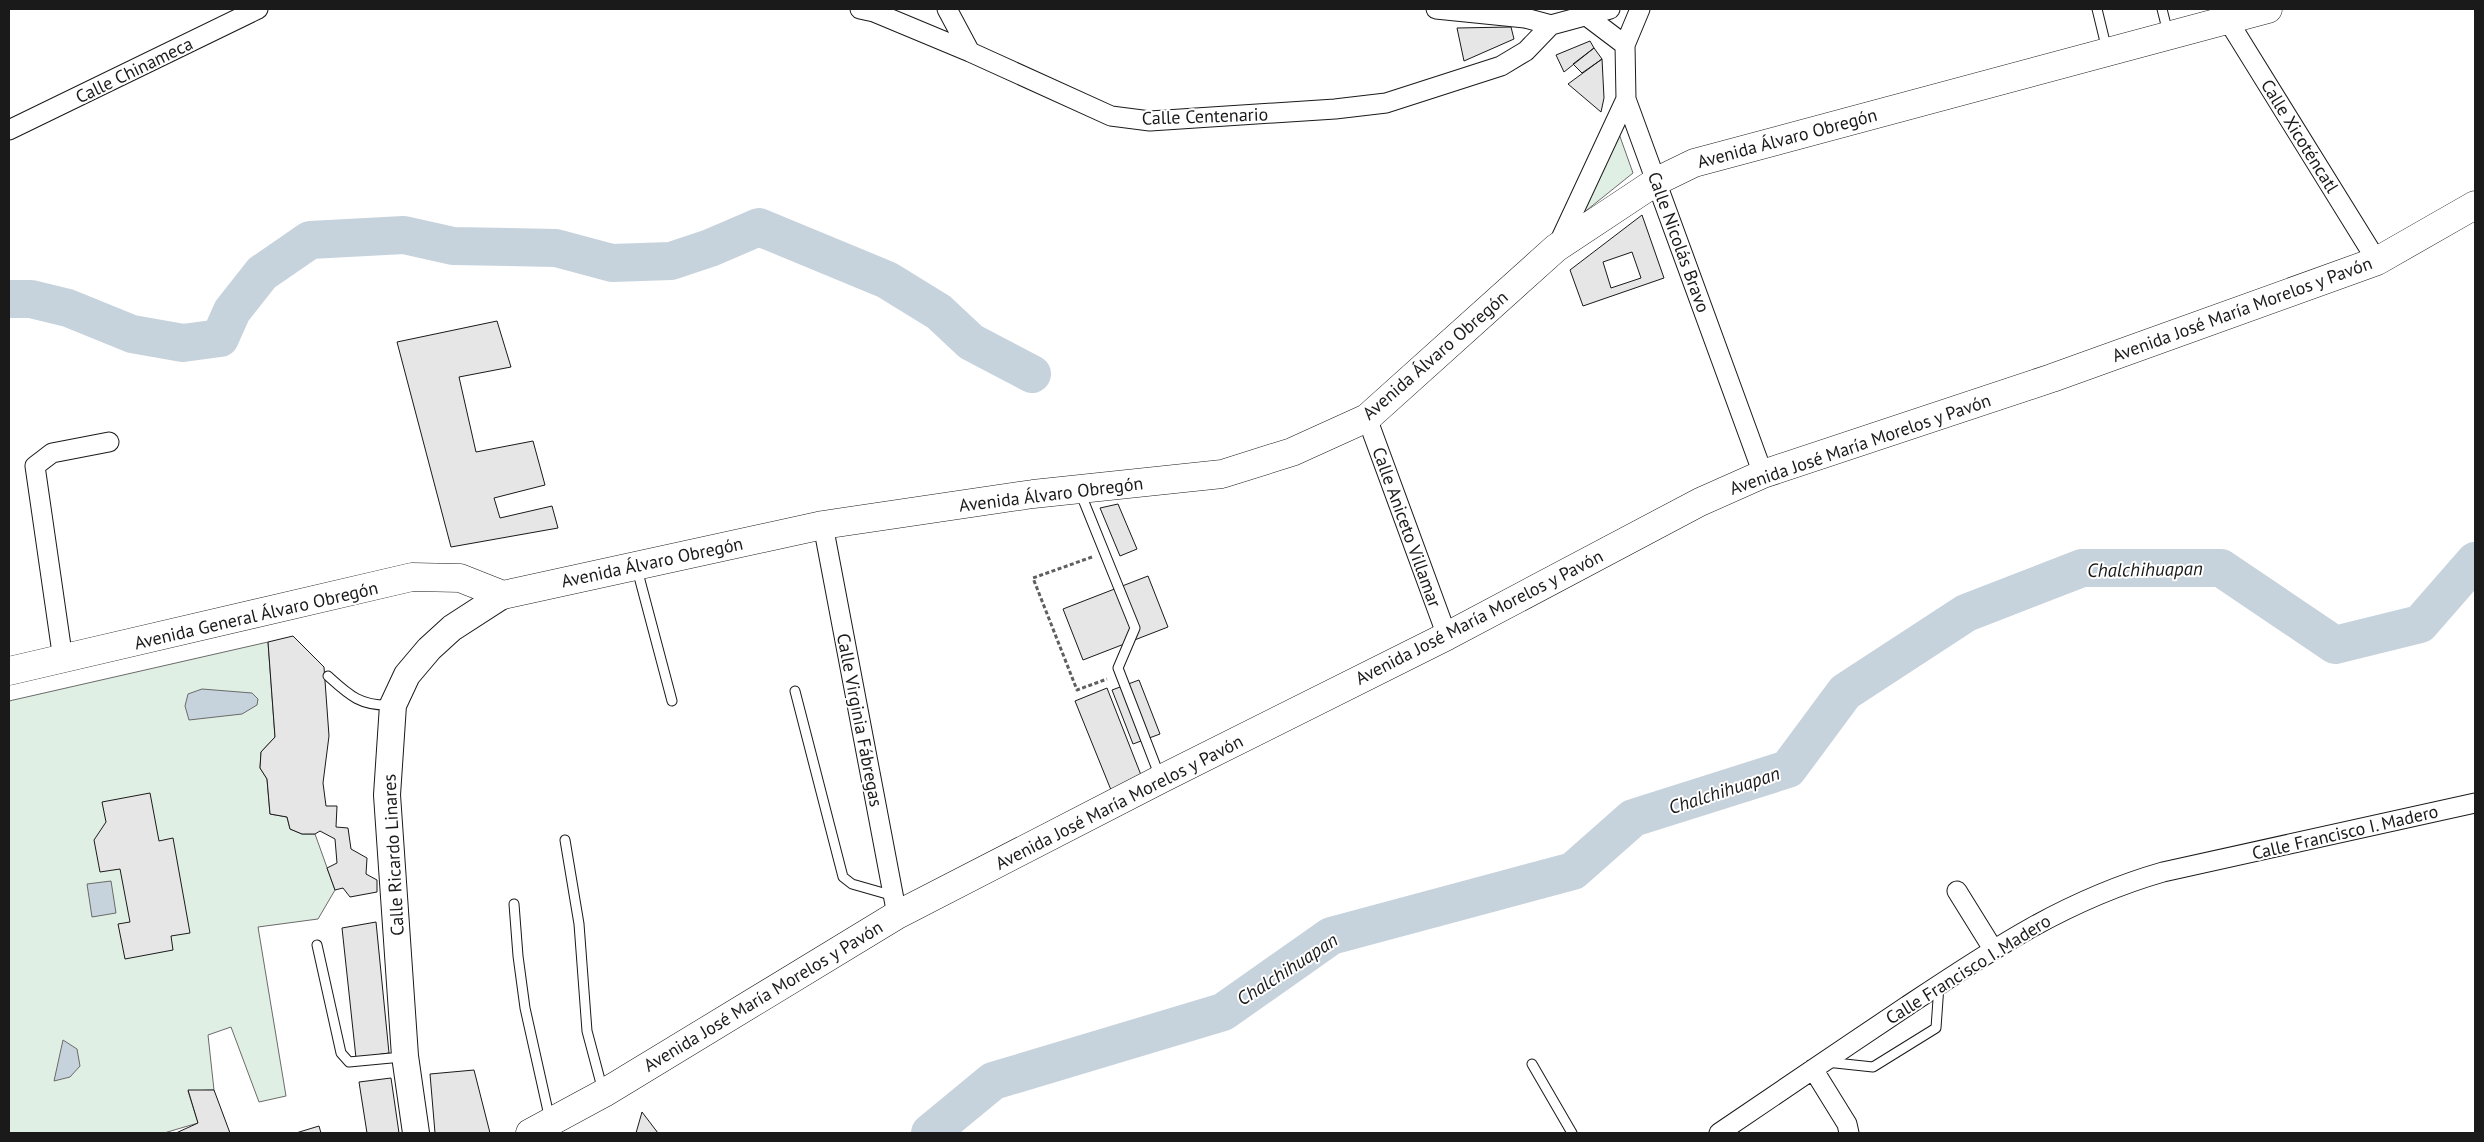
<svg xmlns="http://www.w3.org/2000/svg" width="2484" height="1142" viewBox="0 0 2484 1142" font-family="'PT Sans',sans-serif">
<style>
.green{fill:#e0efe3;stroke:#6a6a6a}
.water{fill:#c6d2dc;stroke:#6a6a6a}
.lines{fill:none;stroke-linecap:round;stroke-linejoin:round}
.river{stroke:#c6d2dc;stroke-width:38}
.building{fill:#e6e6e6;stroke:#1a1a1a;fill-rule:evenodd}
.lane-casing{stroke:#1a1a1a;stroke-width:11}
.street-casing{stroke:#1a1a1a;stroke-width:21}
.secondary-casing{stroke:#1a1a1a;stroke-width:28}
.primary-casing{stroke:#1a1a1a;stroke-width:29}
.path{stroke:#5f5f5f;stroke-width:3;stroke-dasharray:4 2.5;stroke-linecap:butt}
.lane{stroke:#fff;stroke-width:9}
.street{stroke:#fff;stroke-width:19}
.secondary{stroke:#fff;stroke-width:26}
.primary{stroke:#fff;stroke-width:28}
.labels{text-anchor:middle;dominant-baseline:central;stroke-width:4;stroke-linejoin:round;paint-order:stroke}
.street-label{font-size:18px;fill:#1a1a1a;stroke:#fff}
.water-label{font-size:19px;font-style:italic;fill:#1a1a1a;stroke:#fff}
</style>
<rect width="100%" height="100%" fill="#fff"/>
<path class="green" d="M1618,131L1633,173L1582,214Z
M268,642L275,737L261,752L260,768L267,779L270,814L287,817L290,829L302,834H315L335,890L318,919L258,927L286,1096L259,1102L231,1027L208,1035L214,1090L188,1091L198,1123L164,1133H9V701Z"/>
<path class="water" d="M202,689L252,693L258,699L257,705L242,714L189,720L185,706L188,694Z
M111,881L116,913L92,917L87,884Z
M63,1040L77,1049L80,1066L70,1077L54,1081Z"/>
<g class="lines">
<path class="river" d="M9,299H31L68,308L132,334L183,343L220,338L232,311L262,273L310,240L404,235L453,246L556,248L612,263L671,261L710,248L759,227L887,280L939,312L971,342L1032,374
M930,1133L993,1081L1223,1012L1331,936L1573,871L1633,818L1788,769L1845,692L1966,613L2082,568H2221L2335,645L2420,624L2475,561"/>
</g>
<path class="building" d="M1511,27L1514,39L1464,61L1457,28Z
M1590,41L1594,48L1564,72L1556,55Z
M1594,48L1602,59L1582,73L1573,64Z
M1602,59L1604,98L1601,112L1568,84Z
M1642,215L1664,278L1583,306L1570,270ZM1632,252L1641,278L1611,288L1603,262Z
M497,321L511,367L459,377L476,452L533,441L545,485L494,498L500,518L552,506L558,528L451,547L397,342Z
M1118,504L1137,549L1120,556L1100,508Z
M1148,576L1168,627L1083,660L1063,609Z
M293,636L324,667L329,736L323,783L326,806H337L336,827L348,828L351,849L367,858L366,874L377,880V892L350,897L343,888L335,890L327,868L337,863L335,839L320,831L315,834H302L290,829L287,817L270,814L267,779L260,768L261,752L275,737L268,642Z
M1139,680L1160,734L1133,744L1112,690Z
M1107,688L1141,775L1111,790L1075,701Z
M150,793L159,841L173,838L190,933L171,936L173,950L125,959L118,924L130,922L120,869L100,872L94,840L106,822L102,802Z
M376,922L389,1053L356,1058L342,928Z
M474,1070L490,1133H435L430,1074Z
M391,1078L399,1133H367L359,1082Z
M188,1090H214L230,1133H176L198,1123Z
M642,1112L658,1133H636Z
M319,1126L321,1133H296Z"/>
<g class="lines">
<g class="lane-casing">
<path id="lane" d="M2097,9L2107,50
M2162,9L2168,33
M1080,492L1135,628L1118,668L1160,777
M637,569L672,701
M328,676C349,695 360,706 390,705
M795,691L843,877L852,884L894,896
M565,840L579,924L587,1031L603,1091
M514,904L518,956L525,1008L550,1120
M317,945L341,1053L349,1062L402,1057
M1826,1062L1873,1067L1936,1028L1939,985
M1532,1064L1572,1133"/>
</g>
<g class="street-casing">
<path id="street" d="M860,9L874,12L970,52L1111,116L1150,121L1335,109L1386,103L1501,66L1526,51L1551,25L1610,9
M947,9L970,52
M1436,9L1525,18L1551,25
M1640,9L1625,45L1626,99L1763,474
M2225,10L2227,19L2377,261
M1584,14L1625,45
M9,130L258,9
M1557,247L1626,99
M1367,418L1447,636
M823,525L897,915
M63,660L35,466L52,453L109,442
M1957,891L1993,949
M1813,1069L1847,1124L1849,1133
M1719,1133C1781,1091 1844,1048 1907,1006C1991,950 2065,900 2163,872L2475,803"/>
</g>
<g class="secondary-casing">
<path id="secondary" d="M416,1133L405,1056L387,795L393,705L407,675L429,649L452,628L503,595"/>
</g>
<g class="primary-casing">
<path id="primary" d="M9,671L412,577L460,578L503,595L823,525L1033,494L1222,474L1292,452L1367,418L1556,248L1657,181L1694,163L2268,9
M530,1133L604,1093L897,915L1161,779L1447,636L1700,502L1763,474L2052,378L2377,261L2475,205"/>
</g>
<path class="path" d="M1092,557L1033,578L1077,690L1107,679"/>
<use href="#lane" class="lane"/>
<use href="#street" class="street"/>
<use href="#secondary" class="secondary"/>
<use href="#primary" class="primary"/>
</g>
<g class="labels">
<g class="street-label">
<text transform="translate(134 70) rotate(-26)">Calle Chinameca</text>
<text transform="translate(1205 116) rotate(-2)">Calle Centenario</text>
<text transform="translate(2300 136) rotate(58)">Calle Xicoténcatl</text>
<text transform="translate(1787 138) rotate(-15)">Avenida Álvaro Obregón</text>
<text transform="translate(1679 242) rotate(70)">Calle Nicolás Bravo</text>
<text transform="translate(2242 309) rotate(-20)">Avenida José María Morelos y Pavón</text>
<text transform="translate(1435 355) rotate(-41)">Avenida Álvaro Obregón</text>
<text transform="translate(1860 444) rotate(-19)">Avenida José María Morelos y Pavón</text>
<text transform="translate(1051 494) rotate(-7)">Avenida Álvaro Obregón</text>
<text transform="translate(1407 527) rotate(70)">Calle Aniceto Villamar</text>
<text transform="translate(652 562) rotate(-12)">Avenida Álvaro Obregón</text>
<text transform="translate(256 615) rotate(-13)">Avenida General Álvaro Obregón</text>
<text transform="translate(1479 617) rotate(-27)">Avenida José María Morelos y Pavón</text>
<text transform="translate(860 720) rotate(79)">Calle Virginia Fábregas</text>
<text transform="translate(1119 802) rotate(-27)">Avenida José María Morelos y Pavón</text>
<text transform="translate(2345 832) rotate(-13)">Calle Francisco I. Madero</text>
<text transform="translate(393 855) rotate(-93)">Calle Ricardo Linares</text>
<text transform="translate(1968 969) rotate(-32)">Calle Francisco I. Madero</text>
<text transform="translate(763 996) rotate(-31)">Avenida José María Morelos y Pavón</text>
</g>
<g class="water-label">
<text transform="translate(2145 569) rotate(-1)">Chalchihuapan</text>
<text transform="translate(1724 790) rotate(-18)">Chalchihuapan</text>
<text transform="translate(1287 969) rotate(-33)">Chalchihuapan</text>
</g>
</g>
<rect width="2484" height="1142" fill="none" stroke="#1a1a1a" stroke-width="20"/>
</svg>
